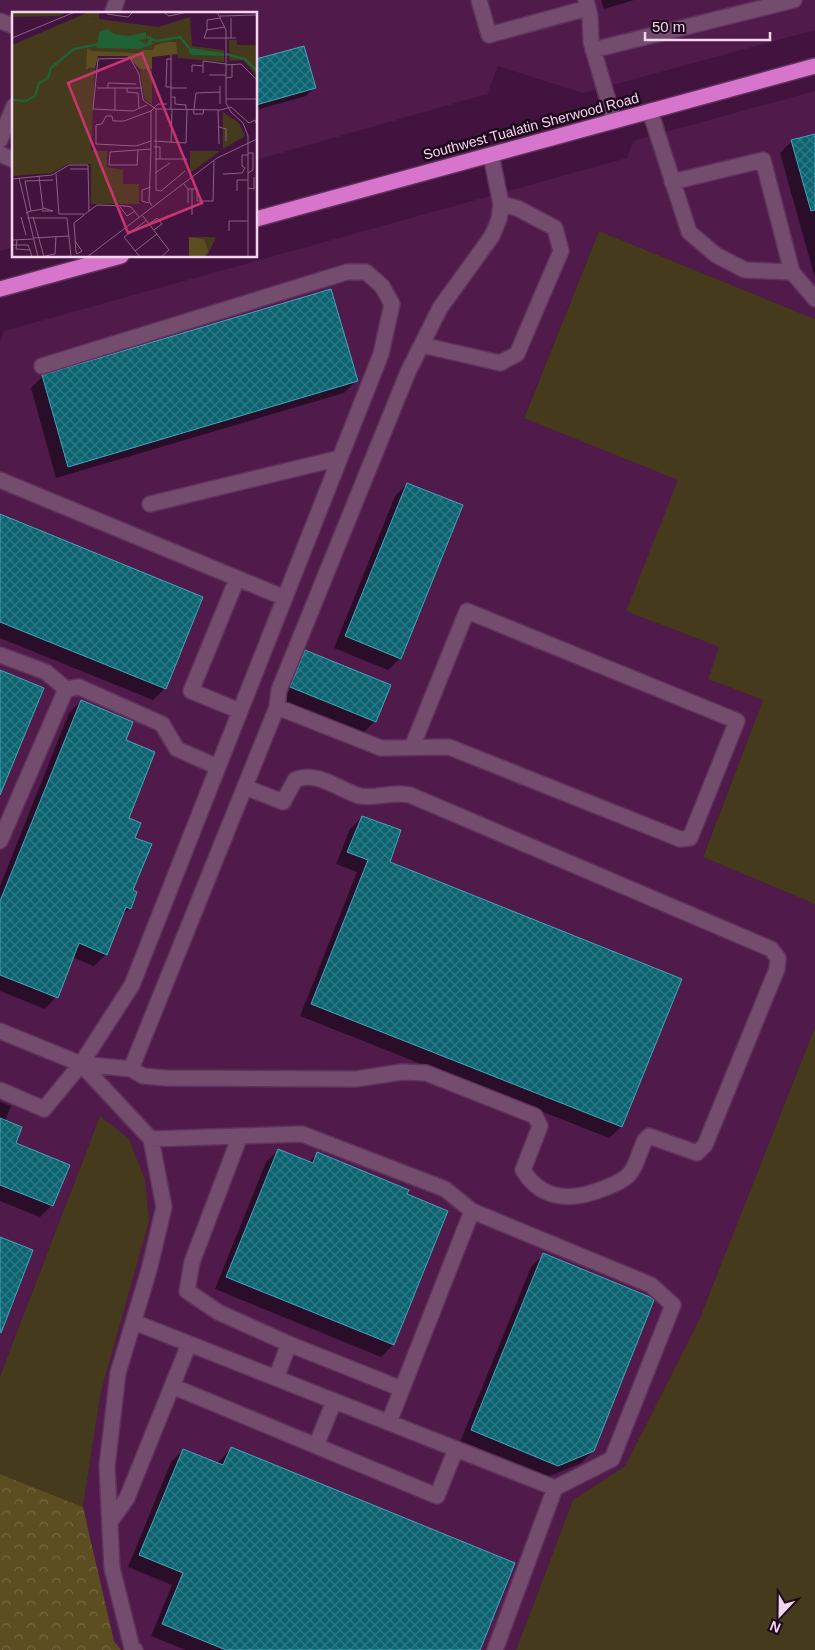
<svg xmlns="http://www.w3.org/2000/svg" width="815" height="1650" viewBox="0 0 815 1650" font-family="Helvetica,sans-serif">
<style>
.built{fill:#501a4b}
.grass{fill:#453a1b}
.forest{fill:url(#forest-crowns)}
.shadow{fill:#0007}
.building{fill:url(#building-cross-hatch);stroke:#40a7b9}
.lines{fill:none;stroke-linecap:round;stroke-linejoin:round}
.minor-casing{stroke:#5f325b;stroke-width:18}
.highway-casing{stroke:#5f325b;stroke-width:18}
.minor{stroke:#734c6e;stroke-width:15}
.highway{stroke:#d775cc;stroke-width:15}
.labels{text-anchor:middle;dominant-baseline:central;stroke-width:5;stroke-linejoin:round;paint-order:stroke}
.street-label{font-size:14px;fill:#f4d5ef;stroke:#1e091c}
.inset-river{fill:none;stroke:#206236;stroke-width:2.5}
.inset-road{fill:none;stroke:#8a6185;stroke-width:1}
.view{fill:#ca3471;fill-opacity:0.15;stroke:#ca3471;stroke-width:2.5}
.inset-edge{fill:none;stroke:#f4d5ef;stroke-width:2.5}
</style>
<defs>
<pattern id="forest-crowns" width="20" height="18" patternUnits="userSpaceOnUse" patternTransform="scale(1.25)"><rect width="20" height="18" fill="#5d4e22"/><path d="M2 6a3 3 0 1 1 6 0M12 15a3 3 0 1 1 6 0" fill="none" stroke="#756742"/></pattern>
<pattern id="building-cross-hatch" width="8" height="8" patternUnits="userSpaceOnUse" patternTransform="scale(1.25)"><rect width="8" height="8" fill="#0c6471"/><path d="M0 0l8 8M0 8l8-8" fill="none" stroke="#307986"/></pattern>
</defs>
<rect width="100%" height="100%" fill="#43133f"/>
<path class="built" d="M0,0H815V30L583,93L498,66L487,94L256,160V14H14V247L0,251Z
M815,91V319L599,231L524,417L679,480L627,611L720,647L708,679L763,700L703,856L815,904V1027L699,1320L625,1466L573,1500L516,1650H121L114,1641L83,1507L101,1391L100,1116L0,1376V341L4,331L627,158L633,141Z"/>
<path class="grass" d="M599,231L815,319V904L703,857L763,700L708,679L719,647L626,611L678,480L524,418Z
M815,1027V1650H516L573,1500L625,1466L699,1320Z
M100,1116L129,1139L145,1180L149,1221L101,1391L83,1507L0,1474V1376Z"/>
<path class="forest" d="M0,1474L83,1507L114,1641L121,1650H0Z"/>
<path class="shadow" d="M601,0H634L604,9Z
M256,60L314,88L306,96L256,110Z
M815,135V278L780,153L792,141Z
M43,376L356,381L344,393L56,478L31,388Z
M407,484L400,658L388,670L334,648L395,496Z
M0,516L165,688L153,700L0,638Z
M305,652L375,721L363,733L279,699L294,664Z
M81,701L124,741L127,819L133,839L132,891L130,908L121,916L106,954L94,966L72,957L56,997L45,1009L0,991V886L69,713Z
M362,817L389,863L621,1127L609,1138L300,1016L357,872L336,864L350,829Z
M0,1102L11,1106L5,1121L14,1144L52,1205L40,1217L0,1201Z
M278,1151L308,1163L317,1154L447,1212L393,1345L381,1357L215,1289L266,1162Z
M543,1255L593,1451L581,1463L545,1478L460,1442L531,1267Z
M231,1448L478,1650H186L151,1636L172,1585L128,1567L171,1462L183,1450L217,1464Z"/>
<path class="building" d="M304,46L316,88L256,105V59Z
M815,134V210L811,211L791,140Z
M331,289L358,381L68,467L42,375Z
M407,483L463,505L401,659L345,636Z
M0,514L203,597L166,689L0,622Z
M305,650L391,685L376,722L290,687Z
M0,670L44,688L0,795Z
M81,700L133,722L126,740L155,752L129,818L141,823L135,838L152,844L133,890L137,892L131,909L126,907L107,955L79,943L58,998L0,975V901Z
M362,816L401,830L390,862L682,979L622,1127L311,1004L368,860L347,852Z
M0,1118L22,1127L16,1143L70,1165L53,1206L0,1185Z
M278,1149L313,1163L317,1152L409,1190L407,1194L448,1211L394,1345L226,1277Z
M0,1237L33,1250L1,1333L0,1332Z
M543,1253L650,1297L654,1300L594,1451L558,1466L471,1430Z
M231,1447L515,1563L480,1650H226L162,1624L183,1573L139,1555L183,1449L223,1465Z"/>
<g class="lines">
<g class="minor-casing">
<path id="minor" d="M479,0L489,35L588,8
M586,0L590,16L591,42L614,121
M112,14L117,0
M0,21L14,26
M593,50L794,0
M650,111L689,232L716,255L745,270L792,272L815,299
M0,140L14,106
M0,154L14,160
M672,182L763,160L792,272
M422,345L500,363L517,354L561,251L555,228L517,208L501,204
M0,480L285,598
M150,504L340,458
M237,579L191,691L240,711
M0,655L46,672L66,689
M277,707L279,690L408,372L440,308L492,236L499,219L501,204L491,155
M0,841L66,689L79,687L162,724L177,749L218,767
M0,1031L81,1064L131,1069L277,707L381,748L449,747L680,839L690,838L737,721L467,611L412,747
M81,1064L151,1139L164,1207L149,1270L118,1373L107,1466L112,1568L132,1648L135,1650
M131,1069L143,1076L166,1078L356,1079L402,1072L426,1073L535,1116L540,1126L523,1170C542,1202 574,1201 605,1188C613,1185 626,1180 631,1172C637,1164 640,1150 645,1140L649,1136L697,1153L705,1145L777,969L778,958L771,949L410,795C393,791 375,799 360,796C339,790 317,770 295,780L283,802L245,787
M0,1090L44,1109L81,1064L132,985L381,354L392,304L382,286L366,272H347L42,366
M240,1136L192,1262L187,1291L218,1312L289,1344L276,1378
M151,1139L302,1134L445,1189L472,1211L651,1285L673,1305L612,1459L555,1488L495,1650
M134,1322L555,1488
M289,1344L402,1389
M172,1386L437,1496L456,1449
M389,1422L472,1211
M316,1446L334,1401
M110,1522L127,1498L189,1344"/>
</g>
<g class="highway-casing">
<path id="highway" d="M256,219L815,66
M0,289L121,256"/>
</g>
<use href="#minor" class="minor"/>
<use href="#highway" class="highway"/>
</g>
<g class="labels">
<g class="street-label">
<text transform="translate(531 126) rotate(-15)">Southwest Tualatin Sherwood Road</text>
</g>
</g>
<g transform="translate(12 12)">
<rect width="245" height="245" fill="#43133f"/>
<path d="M77,0H87V7L79,6V39L75,37L76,58L83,56L79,138L95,139V155L111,158V172H127V192H79V152H56L40,161L0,164V33ZM128,57H140V93L132,86ZM211,100L227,111L233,124L211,137ZM178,139H208L178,161ZM177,225H204L197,240L192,227Z" fill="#453a1b"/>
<path d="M155,29L166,30V42L140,45V57H128L115,44H86L83,56L74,57L75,37L129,41V38ZM177,225L192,227L197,240L192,245H177Z" fill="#5d4e22"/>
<path d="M0,0H56L47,4L0,5ZM178,5L180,34L212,38V50L166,46L164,29L144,32L141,38H130L129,41L79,39V6L146,15ZM217,28H225V33H245V64L231,48L217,49Z" fill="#453a1b"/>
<path d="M96,17L102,22L117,24L134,20V27L126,28L134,32L139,26L141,32L128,37L85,36L87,20ZM177,36L212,41V44L180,43L177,41Z" fill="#206236"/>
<path class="inset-river" d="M135,25L144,29L168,25L177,36M214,42L233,47L245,59M0,88L14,89L23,84L27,71L36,66L39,56L62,37L87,32"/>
<path class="inset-road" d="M151,0L157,4L176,0M205,0L214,18V91L219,100L231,111L236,124V245M95,2L116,5L121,0M208,4L245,3M209,6L195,8V18L213,15M219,6V26M195,18L192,26H224M0,26L63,0M159,43V97M159,47H155L154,75H159M214,53L229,52L245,68M180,60V53L191,54M191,61V49L214,52M197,63H214M214,66L220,65V53M208,74V92M85,76H130M96,76V71L124,72M103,76V98M115,76V80L126,81L127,97M159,76H175M160,85H163V92L174,93V97M214,87H245M135,93L121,99L81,97L86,47L118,46L127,62L131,88L144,97L209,98L219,95L237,111L243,108L245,113M144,97V178L149,179L173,159M181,97L182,102H191L192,97M182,97L184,81L208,80M206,98L207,132M139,99L112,109H101L100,104H94L90,112L84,113V132L124,134L139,129M207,115L214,117V129M142,129L174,131L175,98M159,131L160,97M142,135H148V147M139,137L137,189L140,194M126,138L125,153H97L98,140L139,137V99L146,92H155M236,141H241V158L236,161M143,147H175M233,156L230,154V143H236M58,157H76M143,161L158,151M44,162L47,202H73L85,193L113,194L119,195L127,205M211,162L230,161L233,156M7,166L26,245M0,167L40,163L57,153H76L77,199M172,172L176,177V191M236,176L242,177V165M176,177H185V189H201L202,149M225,179V168H236M137,191L130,189V178L139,175M108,195L115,204L123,199M19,199L31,197L27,164M30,199H41L31,196M14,201L19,199L13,169L41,168M180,203V177M131,204L157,238L149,245M9,205L14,223M21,205L32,245M15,206H55L59,245M137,212L145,206L150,212L142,218M217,219V209H236M21,226L57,224M0,228L21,227M5,228L4,237L18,238L20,245M63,229L70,239L65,242L64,240L62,211L72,203M0,233H16L18,238M123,239L145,222M28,245L43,242L44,224M75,245L205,146L245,127M128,245L112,225L135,208"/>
<path class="view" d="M130,41L190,191L116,221L56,71Z"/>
<rect width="245" height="245" class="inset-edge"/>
</g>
<g transform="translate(780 1615) rotate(202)" stroke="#1e091c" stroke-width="4" paint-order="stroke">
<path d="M0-4L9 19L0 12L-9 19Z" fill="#f4d5ef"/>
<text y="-8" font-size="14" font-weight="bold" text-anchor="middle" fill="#f4d5ef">N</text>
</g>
<path d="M645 32v8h125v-8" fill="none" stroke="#f4d5ef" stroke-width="2.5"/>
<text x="652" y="32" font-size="15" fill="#f4d5ef" stroke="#1e091c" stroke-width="4" paint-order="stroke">50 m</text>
</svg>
